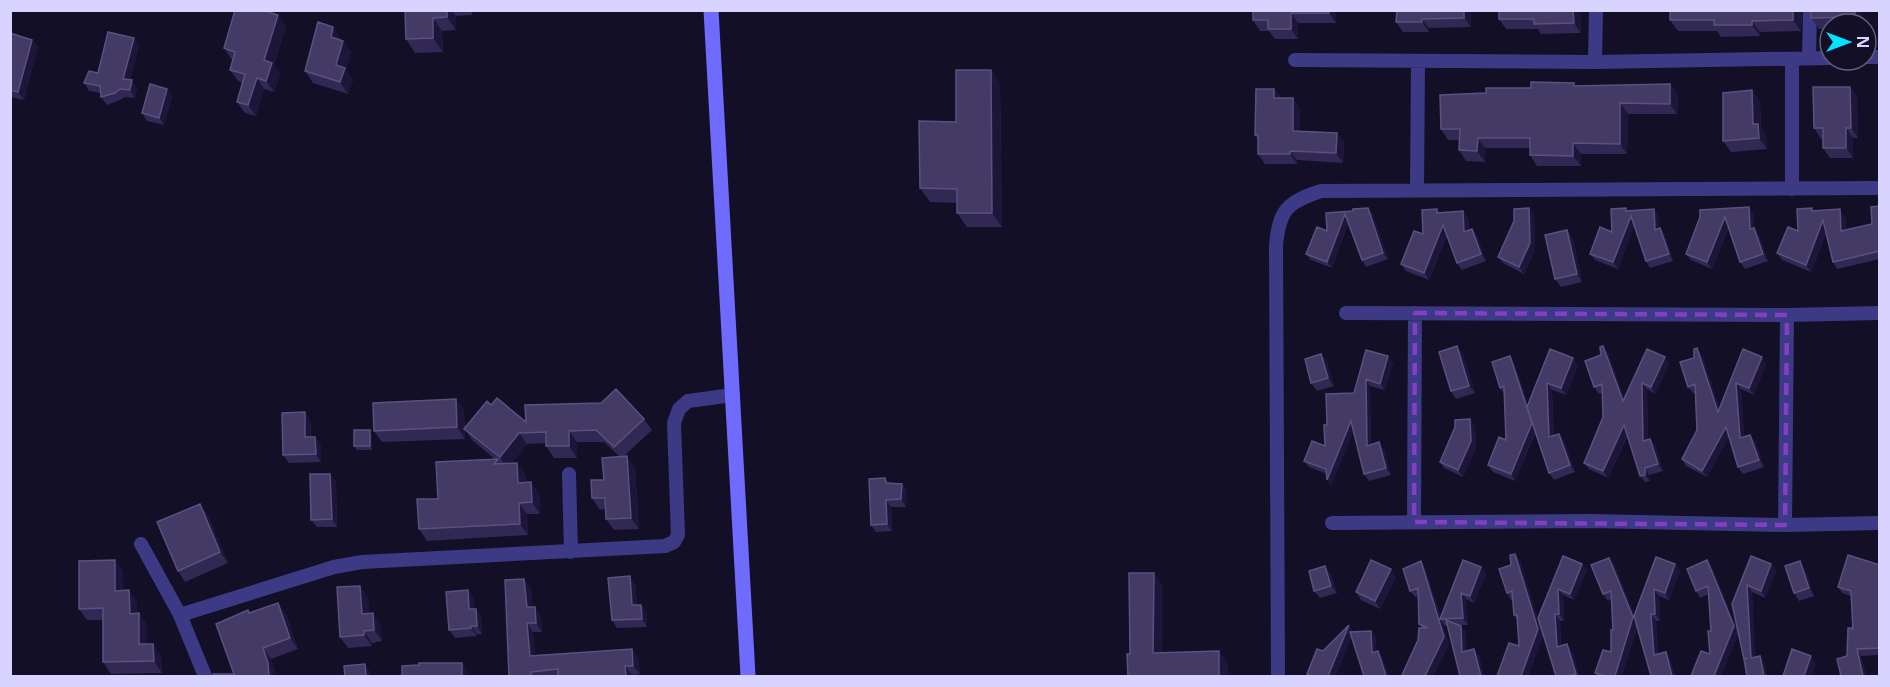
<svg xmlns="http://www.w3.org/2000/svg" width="1890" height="687" viewBox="0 0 1890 687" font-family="'Noto Sans',sans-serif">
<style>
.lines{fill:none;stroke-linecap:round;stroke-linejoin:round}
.street{stroke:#3d3a85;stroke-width:14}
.secondary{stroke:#6f6bff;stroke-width:15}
.wall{fill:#312854}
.shaded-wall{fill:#1d163a}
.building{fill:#433a66;stroke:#5a527e;stroke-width:1.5}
.marked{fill:none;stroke:#843dc5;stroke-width:4.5;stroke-dasharray:12 8;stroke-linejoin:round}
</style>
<rect width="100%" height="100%" fill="#130f26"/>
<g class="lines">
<path class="street" d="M1866,57H1880
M1809,58L1810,10
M1792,59V189
M1295,60L1595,62L1830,58
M1595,62L1596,10
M1417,190L1418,61
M1346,313L1787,315L1880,313
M569,474L571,552
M1414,522L1415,313
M1332,523L1591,521L1785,525L1880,523
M1785,525L1787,315
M141,544L180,615L205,676
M180,615L334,567L362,562L665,546L674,542L678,535L674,423L679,409L688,401L733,395
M1278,676L1276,246C1279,210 1287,202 1321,191L1880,188"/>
<path class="secondary" d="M711,10L748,676"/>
</g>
<path class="wall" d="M405,10H472V15L456,16V30L442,31L443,52L415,53L406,39Z
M1253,10H1336V23H1298V39H1275L1269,31H1260L1253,20Z
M1397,10H1471V27L1429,28V32H1403L1396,22Z
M1499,10H1580L1581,33L1541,34L1538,29H1506L1499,19Z
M1670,10H1802L1801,31L1760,32V36L1721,37L1717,31H1678L1670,20Z
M1863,10V24H1830V29H1819L1811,18Z
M286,26L274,66L280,74L274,92L264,89L256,116L245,113L237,102L242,82L238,81L230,70L233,60H232L224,48Z
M333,27L341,39V40L351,52L346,70L353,80L348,94L313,83L305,71Z
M10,33L32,40L38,47L24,100L10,97Z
M134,38L139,46L130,80L137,88L135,98L125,97L120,100L107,105L101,97V93L89,91L84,83L98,73Z
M991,70L1000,84L1002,227H967L957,213V203L930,202L920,188L956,122Z
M1670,84L1678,95L1677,114H1628L1627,154H1581V166H1537L1530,155V148H1485V162L1466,161L1459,150L1460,140H1448L1441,129L1486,93L1531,88L1576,86Z
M1850,87L1857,97L1858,138H1853V158H1830L1823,148V139H1821L1814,128Z
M167,89L172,97L164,125L147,121L142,113Z
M1274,89L1281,98L1300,108V131L1337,133L1344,143L1343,163L1297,160V164H1265L1258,154V139L1255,135Z
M1752,90L1760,102L1761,128L1766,135L1767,149L1731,152L1723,141Z
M1880,206V259L1837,269L1833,262L1826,233L1811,272L1782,260L1777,253L1798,231L1814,211L1845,216L1846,230L1872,224Z
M1749,207L1754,214V228L1759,235L1768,261L1745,269L1740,262L1729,227L1712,269L1691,260L1686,254Z
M1368,208L1373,215L1388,259L1366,267L1362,260L1348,224L1332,268L1311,260L1306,254L1327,231L1353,211Z
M1437,209L1439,213L1463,211L1468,218L1469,230L1472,229L1477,236L1486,261L1462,270L1457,263L1447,235L1429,280L1406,271L1401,264L1423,234Z
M1628,210L1659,216V228H1660L1665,235L1673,261L1650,268L1646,261L1634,226L1618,269L1595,260L1590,254L1612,232Z
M1534,215L1535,250L1524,274L1503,263L1498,257Z
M1573,238L1582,282L1561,287L1555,279Z
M1550,349L1578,365L1566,395L1552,390L1554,436L1559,434L1564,441L1575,472L1554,480L1549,473L1536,431L1515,481L1493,472L1488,465L1506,440L1504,394L1500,388L1510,356L1514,363L1528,405Z
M1647,349L1669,364L1655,394L1647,389L1648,439H1650L1655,445L1663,471L1649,475L1650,481L1645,482L1640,476L1628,435L1608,478L1589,469L1584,463L1603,417L1602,393L1599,394L1594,387L1608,353L1624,398Z
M1743,349L1762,357L1766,364L1754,395L1741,389L1744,437L1755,441L1764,467L1743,474L1738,467L1729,437L1707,477L1686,466L1682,459L1697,430L1695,393H1693L1688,387L1702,355L1719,408Z
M1366,350L1393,363L1385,390L1370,386L1371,445L1384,449L1391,475L1369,481L1364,474L1353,432L1331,486L1327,474L1309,467L1304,461L1325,446L1354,393Z
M1321,354L1327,362L1334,386L1317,391L1311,383Z
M1463,354L1475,393L1456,399L1451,391Z
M456,399L464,410L465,428L491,405L526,422L644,419L652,430L623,457L635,468L639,529L614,530L606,519L605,509L600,510L592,498L604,480L620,457L604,442H577V458H554L546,446V443L527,444L512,463H517L525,474L526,483L531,482L539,494L540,514H527L528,535L427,541L419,529L438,499L496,460L472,440L465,429V439L382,442L374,431Z
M310,419L311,437H315L321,445V462L289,463L283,455Z
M1475,426L1476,448L1463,477L1444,468L1440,462Z
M372,434V450H357L354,446Z
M330,474L336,482L337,527H317L311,520Z
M885,478L889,483L902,484L907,491L906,507H891L892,531L876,532L871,525Z
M208,515L228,563L185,582L178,571Z
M1563,556L1582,564L1587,570L1574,600L1563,595L1564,621H1560L1561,646L1572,651L1579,676H1556L1538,618Z
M1751,556L1771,564L1776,571L1765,598L1752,592L1755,657L1764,662L1767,676H1747L1738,634L1721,676H1691L1710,654L1711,631L1709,594L1700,598L1696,591L1707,560L1712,567L1737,629Z
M1656,557L1675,564L1680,571L1669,600L1659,596L1660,621H1656L1658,654L1670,659L1675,676H1651L1637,627L1622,676H1597L1595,673L1611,652L1613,630L1611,599L1608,601L1603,594L1614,564L1634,614Z
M1421,561L1425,568L1441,618L1481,567L1486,574L1474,603L1466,599L1468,625H1459L1466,632V651L1479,656L1484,676L1447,626H1445L1442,622L1449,644L1433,676H1403L1402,675L1418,640L1422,628L1419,624L1418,596L1415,597L1410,591Z
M1520,561L1543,636L1528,676H1498L1519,646L1517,620L1514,615L1513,599L1511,600L1507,593Z
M1880,565V655L1861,656L1866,676H1841L1847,656L1853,628L1851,596L1842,593L1838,587Z
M1805,569L1814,596L1799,601L1794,593Z
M123,571V590H129L137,602V614L139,613L147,625V644L161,655L162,673L111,674L103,662V620H87L79,609Z
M1331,574L1337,593L1320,598L1314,591Z
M1396,577L1380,609L1361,600L1356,592Z
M635,584L637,605H641L647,613V627L617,628L612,620Z
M531,588L532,607H535L541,616L542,632H533L535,655L632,649L638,658L640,674L632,675V676H509Z
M368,597L369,613L380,624L382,641L372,643V646L348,648L340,637Z
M474,598V609L481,616L482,634H477V636L455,638L449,630Z
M250,613L286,614L298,649L271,659L276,676H213L234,674Z"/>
<path class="shaded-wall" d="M447,10H452L456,16V30L447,17Z
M1329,10H1336V23L1329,13Z
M1464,10H1471V27L1464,18Z
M1573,10H1580L1581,33L1574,23Z
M1793,10H1802L1801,31L1793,20Z
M1855,10H1863V24H1860L1855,17Z
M1291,13L1298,23V39L1291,29Z
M278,15L286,26L274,66L280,74L274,92L266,81L264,60Z
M433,18L442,31L443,52L433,38Z
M1422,19L1429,28V32L1422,22Z
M1752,21L1760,32V36L1752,25Z
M333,27L341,39L339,48L331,37Z
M134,38L139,46L129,86L123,79Z
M32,40L38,47L24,100L18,92Z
M343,41L351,52L346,70L353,80L348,94L340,82L336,65Z
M991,70L1000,84L1002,227L992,213Z
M257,78L264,89L256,116L248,105Z
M132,80L137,88L135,98L130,90Z
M1670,84L1678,95L1677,114L1670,104Z
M1850,87L1857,97L1858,138L1851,128Z
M167,89L172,97L164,125L159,118Z
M1274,89L1281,99L1274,98Z
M1752,90L1760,102L1761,128L1766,135L1767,149L1759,138L1753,124Z
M1293,98L1300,108V140L1293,131Z
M1620,103L1628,114L1627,154L1620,144Z
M1846,128L1853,138V158L1846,148Z
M1337,133L1344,143L1343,163L1336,153Z
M1478,138L1485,148V162L1477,151Z
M1573,143L1581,154V166L1573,156Z
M1290,151L1297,160V164L1290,154Z
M1749,207L1754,214V228L1759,235L1768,261L1763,254L1750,229Z
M1368,208L1373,215L1388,259L1383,253Z
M1529,208L1534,215L1535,250L1524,274L1519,267Z
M1626,208L1635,223L1618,269L1613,262Z
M1654,209L1659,216L1660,236L1655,230Z
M1840,209L1845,216L1846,237L1841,231Z
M1463,211L1468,218L1469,239L1464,232Z
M1345,214L1349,221L1332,268L1327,262Z
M1725,217L1730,224L1712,269L1707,262Z
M1823,220L1828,227L1811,272L1806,265Z
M1443,225L1448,231L1429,280L1424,273Z
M1660,228L1665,235L1673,261L1669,254Z
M1472,229L1477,236L1486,261L1481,254Z
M1567,230L1573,238L1582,282L1577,274Z
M1457,346L1463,354L1475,393L1469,386Z
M1603,346L1608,353L1628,408L1623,401Z
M1697,348L1702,355L1723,418L1718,412Z
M1321,354L1327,362L1334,386L1328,378Z
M1388,356L1393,363L1385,390L1380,384Z
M1510,356L1514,363L1536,429L1515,481L1511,474Z
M1665,357L1669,364L1655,394L1651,387Z
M1762,357L1766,364L1754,395L1749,388Z
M1573,358L1578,365L1566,395L1561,388Z
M1366,379L1370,386L1371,452L1367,446Z
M1547,383L1552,390L1554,444L1549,437Z
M1642,383L1647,389L1648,447L1643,441Z
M1736,383L1741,389L1745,445L1740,438Z
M456,399L464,410L465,439L457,427Z
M305,412L310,419L311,445L305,437Z
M1470,419L1475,426L1476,448L1463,477L1458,470Z
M1351,421L1355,427L1331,486L1327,480Z
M1624,425L1629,431L1608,478L1603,471Z
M1726,427L1731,434L1707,477L1702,471Z
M370,430L372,434V450L370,446Z
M569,431L577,442V458L569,446Z
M519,433L527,444L508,469L500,457Z
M1559,434L1564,441L1575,472L1570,465Z
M1750,435L1755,441L1764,467L1759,460Z
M315,437L321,445V462L316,454Z
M1650,439L1655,445L1663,471L1658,464Z
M1379,442L1384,449L1391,475L1386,468Z
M627,456L635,468L639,529L631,518Z
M517,463L525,474L526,495L518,483Z
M1645,468L1649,475L1650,481L1645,475Z
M330,474L336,482L337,527L332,519Z
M531,482L539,494L540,514L532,502Z
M902,484L907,491L906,507L901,499Z
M886,500L891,507L892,531L887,524Z
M519,503L527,514L528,535L520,524Z
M200,504L208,515L228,563L220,552Z
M1515,554L1520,561L1543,636L1528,676H1521Z
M1609,558L1614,564L1638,623L1622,676H1615Z
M115,560L123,571V602L115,591Z
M1707,560L1712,567L1739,633L1721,676H1714Z
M1421,561L1425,568L1441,619H1440L1442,622L1449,644L1433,676H1425L1444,637Z
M1800,561L1805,569L1814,596L1809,588Z
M1582,564L1587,570L1574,600L1570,594Z
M1675,564L1680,571L1669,600L1665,593Z
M1771,564L1776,571L1765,598L1761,591Z
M1325,566L1331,574L1337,593L1331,586Z
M1481,567L1486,574L1474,603L1470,596Z
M1391,569L1396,577L1380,609L1375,601Z
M1154,573L1163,586L1162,666L1153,653Z
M630,576L635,584L638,613L632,605Z
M524,579L531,588L533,616L527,607Z
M1747,585L1752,592L1756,664L1751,658Z
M360,586L368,597L370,625L362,614Z
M1558,589L1563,595L1564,621L1559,614Z
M1654,589L1659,596L1660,621L1655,614Z
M129,590L137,602L138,625L130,614Z
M468,590L474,598L475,617L469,609Z
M1461,593L1466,599L1468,625L1463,618Z
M278,603L286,614L298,649L290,638Z
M641,605L647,613V627L642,619Z
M535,607L541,616L542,632L536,623Z
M476,609L481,616L482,634L477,626Z
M139,613L147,625V655L139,644Z
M373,613L380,624L382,641L374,630Z
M1555,614L1560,621L1561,654L1557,647Z
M1651,614L1656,621L1658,662L1654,655Z
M527,623L533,632L536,664L530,656Z
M1349,625L1354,632L1336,676H1328Z
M471,626L477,634V636L471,628Z
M1461,626L1466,632L1467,659L1462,652Z
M364,631L372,643V646L364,635Z
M1371,631L1376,637L1377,659L1372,653Z
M153,644L161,655L162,673L154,661Z
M1567,644L1572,651L1579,676H1578L1576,674Z
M263,648L271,659L276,676H269Z
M632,649L638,658L640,674L633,666Z
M1474,649L1479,656L1484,676H1481Z
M1857,649L1861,656L1866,676H1863Z
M1219,651L1228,664V676H1219Z
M1378,651L1383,658L1389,676H1386Z
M1666,652L1670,659L1675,676H1672Z
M1760,656L1764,662L1767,676H1764Z
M1811,656L1816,664L1812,676H1804Z
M462,663L467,671L468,676H462Z
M365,664L370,672L371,676H366Z
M625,666L632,675V676H626Z"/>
<path class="building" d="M235,10H263L278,15L264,60L272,63L266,81L257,78L248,105L237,102L245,74L230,70L235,52L224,48Z
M405,10H447V17L433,18V38L406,39Z
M1253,10H1329V13H1291V29H1268V20H1253Z
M1397,10H1464V18L1422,19V22H1396Z
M1499,10H1573L1574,23L1534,24V19H1499Z
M1670,10H1793V20L1752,21V25H1714V20H1670Z
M1811,10H1855V17L1811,18Z
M318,22L333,27L331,37L343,41L336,65L345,68L340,82L305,71Z
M108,32L134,38L123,79L132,80L130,90L120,89L115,93L101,97L100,86L84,83L89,71L98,73Z
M10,33L32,40L18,92L10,90Z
M956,70H991L992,213H957V189L920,188L919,121L956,122Z
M1531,82L1574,83V86L1670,84V104L1620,103V144L1573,143V156L1530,155V138H1478L1477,151L1459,150L1460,129H1441L1440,95L1486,93V88H1531Z
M150,84L167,89L159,118L142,113Z
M1813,87H1850L1851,128H1846V148H1823V128H1814Z
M1256,89H1274V98H1293V131L1337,133L1336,153L1290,151V154H1258V135H1255Z
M1752,90L1753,124H1758L1759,138L1723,141V93Z
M1880,206V251L1833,262L1823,220L1806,265L1777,253L1788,227L1798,231L1797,209L1812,208V211L1840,209L1841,231L1872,224L1871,207Z
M1749,207L1750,229L1754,228L1763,254L1740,262L1725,217L1707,262L1686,254L1700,217V210Z
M1368,208L1383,253L1362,260L1345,214L1327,262L1306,254L1317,227L1327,231L1326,213L1353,211V209Z
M1529,208L1530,243L1519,267L1498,257L1514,221V209Z
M1626,208V211L1654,209L1655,230L1660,228L1669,254L1646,261L1631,216L1613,262L1590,254L1600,227L1612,232L1611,209Z
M1437,209V213L1463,211L1464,232L1472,229L1481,254L1457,263L1443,225L1424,273L1401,264L1414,231L1423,234L1422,210Z
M1567,230L1577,274L1555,279L1545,235Z
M1457,346L1469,386L1451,391L1439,352Z
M1603,346L1623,401L1647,349L1665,357L1651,387L1642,383L1643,441L1650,439L1658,464L1645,468V475L1640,476L1624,425L1603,471L1584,463L1603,417L1602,384L1594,387L1585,361L1601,355L1600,347Z
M1697,348L1718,412L1743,349L1762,357L1749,388L1736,383L1740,438L1750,435L1759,460L1738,467L1726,427L1702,471L1682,459L1697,430L1695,384L1688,387L1680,362L1694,358V349Z
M1550,349L1573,358L1561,388L1547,383L1549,437L1559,434L1570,465L1549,473L1527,407Z
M1366,350L1388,356L1380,384L1366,379L1367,446L1379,442L1386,468L1364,474L1351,421L1327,480L1326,469L1304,461L1312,441L1325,446L1324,425H1327L1326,394L1354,393Z
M1321,354L1328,378L1311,383L1305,359Z
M1510,356L1532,423L1511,474L1488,465L1499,437L1506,440L1504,386L1500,388L1492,362Z
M616,389L644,419L614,447L596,430L569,431V446H546V432L519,433L500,457L464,429L487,401L491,405L497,398L526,422L525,405L601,403Z
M456,399L457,427L374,431L373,403Z
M305,412V437H315L316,454L283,455L282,413Z
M1470,419L1471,441L1458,470L1440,462L1455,427V420Z
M354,430H370V446H354Z
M627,456L631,518L606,519L605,498H592L591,480H604L602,458Z
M498,459L494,464L517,463L518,483L531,482L532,502L519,503L520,524L419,529L417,499H438L436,462Z
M310,474H330L332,519L311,520Z
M885,478L886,483L902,484L901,499L886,500L887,524L871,525L869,479Z
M200,504L220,552L178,571L157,522Z
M1515,554L1538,629L1521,676H1497L1509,643L1519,646L1517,615H1514L1512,591L1507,593L1499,569L1511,565L1510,555Z
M1848,555L1880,565V648L1857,649L1863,676H1841L1837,659L1847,656L1848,628H1852L1853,630L1851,591L1838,587Z
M1563,556L1582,564L1570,594L1558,589L1559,614H1555L1557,647L1567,644L1576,674L1568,676H1556L1538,618Z
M1751,556L1771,564L1761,591L1747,585L1751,658L1760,656L1764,676H1747L1744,659L1748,658L1744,659L1732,604Z
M1656,557L1675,564L1665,593L1654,589L1655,614H1651L1654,655L1666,652L1672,676H1651L1634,616Z
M1609,558L1633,617L1615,676H1605L1595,673L1603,650L1611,652V630H1613L1611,591L1603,594L1591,565Z
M115,560V591L129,590L130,614L139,613V644H153L154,661L103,662V608L79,609V561Z
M1371,560L1391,569L1375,601L1356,592Z
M1463,560L1481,567L1470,596L1461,593L1463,618L1440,619Z
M1707,560L1734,626L1714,676H1691L1701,651L1710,654L1708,631H1711L1708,586L1696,591L1687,569Z
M1421,561L1444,637L1425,676H1406L1402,675L1418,640L1419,628H1428L1419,624L1418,588L1410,591L1403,569Z
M1800,561L1809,588L1794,593L1785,566Z
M1325,566L1331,586L1314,591L1309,571Z
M1129,573H1154L1153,653L1219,651V676H1128L1127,654H1130Z
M630,576L632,605H641L642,619L612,620L608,578Z
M524,579L527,607H535L536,623H527L530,656L632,649L633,666H625L626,676H558V669L531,672V676H509L505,580Z
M360,586L362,614L373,613L374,630L364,631V635L340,637L337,587Z
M468,590L469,609H476L477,626H471V628L449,630L446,592Z
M278,603L290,638L263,648L268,663L269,676H213V674H234L216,624L248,610L249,613Z
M1446,620L1461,626L1462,652L1474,649L1481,676H1460Z
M1349,625L1328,676H1312L1307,674L1317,649L1323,651Z
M1371,631L1372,653L1378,651L1386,676H1364L1350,632Z
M1792,649L1811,656L1804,676H1783Z
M419,663H462V676H402V666L419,665Z
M365,664L366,676H345L344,666Z"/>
<path class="marked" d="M1415,313L1787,315L1785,525L1414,522Z"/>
<rect width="1890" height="687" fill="none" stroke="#d9d4ff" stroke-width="24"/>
<g transform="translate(1848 42) rotate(90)"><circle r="28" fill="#130f26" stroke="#625e7d" stroke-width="1.5"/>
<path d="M0-4.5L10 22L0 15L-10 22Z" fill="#00e5ff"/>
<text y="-9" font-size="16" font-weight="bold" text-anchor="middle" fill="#d9d4ff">N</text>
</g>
</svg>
